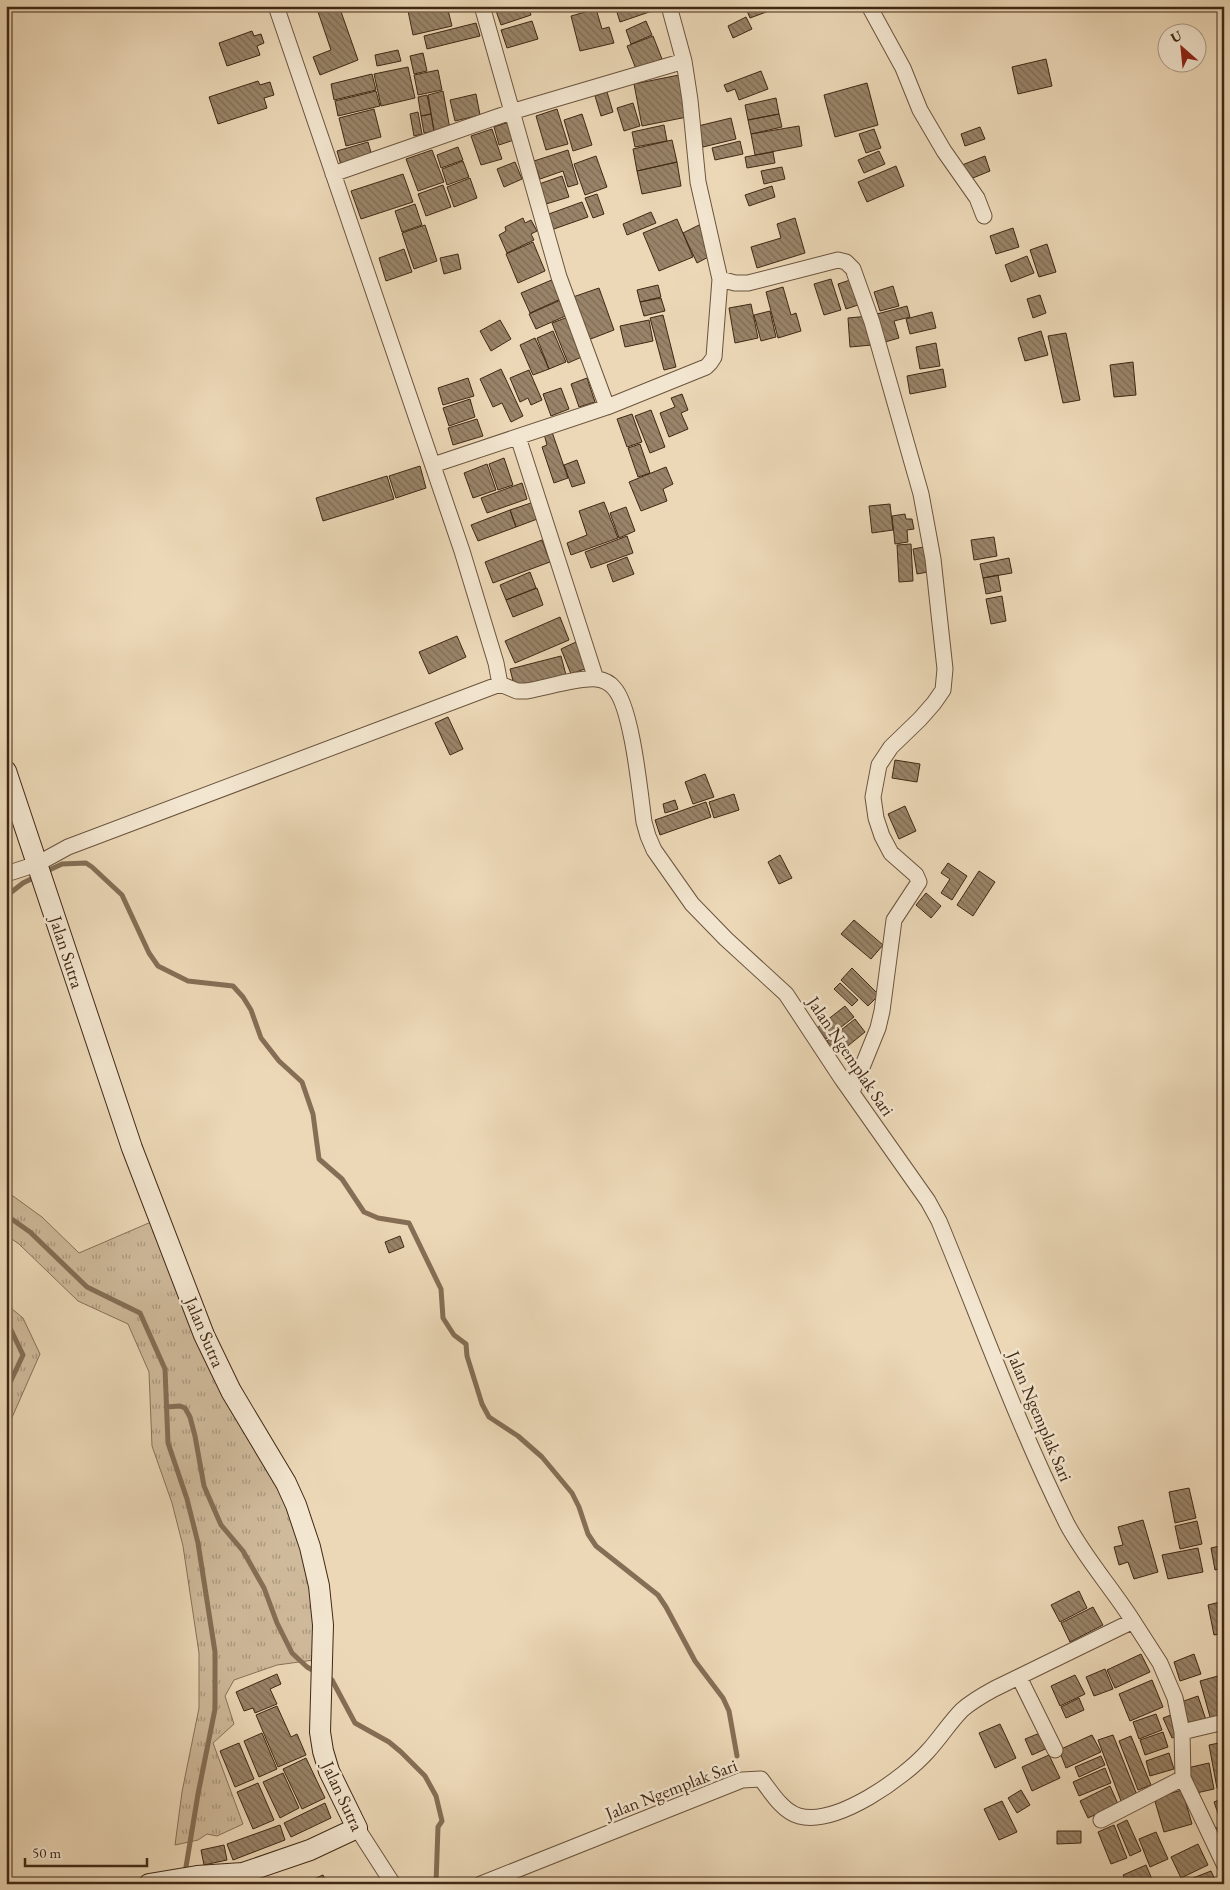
<svg xmlns="http://www.w3.org/2000/svg" width="1230" height="1890" viewBox="0 0 1230 1890" font-family="'EB Garamond',serif">
<style>
.grass{fill:url(#grass-tufts);stroke:#887158}
.lines{fill:none;stroke-linecap:round;stroke-linejoin:round}
.stream{stroke:#846e55;stroke-width:5}
.building{fill:url(#building-back-hatch);stroke:#402814}
.street-casing{stroke:#6b543d;stroke-width:17}
.secondary-casing{stroke:#402814;stroke-width:22}
.street{stroke:#f3e6d0;stroke-width:15}
.secondary{stroke:#f3e6d0;stroke-width:20}
.labels{text-anchor:middle;dominant-baseline:central;stroke-width:5;stroke-linejoin:round;paint-order:stroke}
.street-label{font-size:18px;fill:#402814;stroke:#f3e6d0}
</style>
<defs>
<pattern id="grass-tufts" width="24" height="20" patternUnits="userSpaceOnUse" patternTransform="scale(1.25)"><rect width="24" height="20" fill="#cfba9b"/><path d="M3 7l-1-3M5 7V3M7 7l1-3M15 17l-1-3M17 17v-4M19 17l1-3" fill="none" stroke="#a9977d"/></pattern>
<pattern id="building-back-hatch" width="6" height="6" patternUnits="userSpaceOnUse" patternTransform="scale(1.25)"><rect width="6" height="6" fill="#998469"/><path d="M-1 5l2 2M0 0l6 6M5-1l2 2" fill="none" stroke="#7e6c55"/></pattern>
</defs>
<rect width="100%" height="100%" fill="#ecd8b7"/>
<filter id="stains"><feTurbulence type="fractalNoise" baseFrequency=".004" numOctaves="4"/><feColorMatrix values="0 0 0 0 .2 0 0 0 0 .09 0 0 0 0 .02 0 0 0 .5 -.17"/></filter>
<radialGradient id="worn" r=".72"><stop offset=".6" stop-color="#630" stop-opacity="0"/><stop offset="1" stop-color="#630" stop-opacity=".3"/></radialGradient>
<path class="grass" d="M6,1191L42,1217L79,1253L151,1222L289,1507L312,1587L314,1660L277,1665L234,1680L225,1696L234,1724L213,1743L243,1824L217,1836L207,1834L198,1840L175,1845L182,1792L199,1708V1653L183,1546L172,1503L152,1446L149,1372L128,1324L78,1301L19,1244L6,1235Z
M6,1304L23,1318L40,1354L10,1422L6,1424Z"/>
<g class="lines">
<path class="stream" d="M45,872L62,864L86,863L92,867L122,895L149,953L158,966L188,981L233,986L243,997L251,1010L261,1038L279,1061L302,1082L313,1114L319,1159L342,1179L364,1212L378,1218L409,1223L441,1289L443,1318L454,1335L466,1344L467,1356L482,1404L489,1417L518,1436L542,1457L572,1493L579,1507L588,1534L596,1546L658,1595L666,1607L695,1661L723,1698L729,1711L737,1756
M6,910L9,894L23,883L37,876
M6,1215L30,1232L87,1287L140,1313L165,1369L168,1443L187,1499L198,1543L215,1652V1709L198,1794L185,1873
M6,1325L10,1328L23,1355L6,1391
M166,1407L180,1406L185,1408L190,1417L195,1436L204,1486L221,1525L243,1551L264,1588L277,1623L292,1653L307,1667L316,1672
M326,1677L332,1680L355,1723L389,1742L401,1752L425,1776L436,1796L442,1821L438,1827L436,1884"/>
</g>
<path class="building" d="M316,6H339L358,60L320,75L313,57L331,50Z
M407,6H447L452,26L413,35Z
M501,6H528L531,15L501,25L495,8Z
M615,6H656L658,9L620,22Z
M745,6H768L769,11L750,18Z
M596,9L602,29L609,27L614,43L580,51L571,16Z
M746,17L752,29L733,38L728,26Z
M532,21L538,39L507,48L501,30Z
M646,21L652,35L631,44L626,30Z
M476,23L480,36L427,49L424,36Z
M252,31L254,36L261,34L264,43L257,46L260,55L227,66L219,43Z
M653,36L662,59L636,69L627,46Z
M398,50L401,61L377,66L375,55Z
M423,53L427,71L414,74L410,56Z
M1046,59L1052,86L1018,94L1012,67Z
M408,67L415,98L381,106L374,74Z
M438,70L442,90L418,95L414,75Z
M761,71L768,89L739,100L735,89L727,92L724,85Z
M372,74L376,90L334,100L331,84Z
M679,75L687,117L642,126L634,84Z
M258,81L260,85L270,82L274,95L264,98L267,108L218,124L209,97Z
M867,83L878,125L835,137L824,95Z
M376,91L380,106L338,116L335,101Z
M443,91L450,129L434,131L428,95Z
M607,92L613,112L601,116L595,96Z
M476,94L480,115L455,121L450,100Z
M427,95L431,114L421,116L418,97Z
M776,98L779,114L748,120L745,105Z
M633,103L640,126L624,131L617,108Z
M374,109L381,137L346,146L339,118Z
M557,109L568,144L546,150L536,116Z
M418,112L422,134L414,136L410,114Z
M431,114L434,131L424,133L421,116Z
M582,114L592,145L573,151L564,120Z
M779,114L782,127L751,134L748,120Z
M731,118L736,139L703,147L698,126Z
M512,121L517,139L499,145L494,127Z
M664,125L667,141L635,147L632,132Z
M799,126L802,146L755,155L751,134Z
M980,127L985,139L965,146L961,134Z
M492,129L502,159L481,165L471,136Z
M874,129L881,148L866,153L859,134Z
M672,140L677,162L637,171L633,149Z
M740,141L743,154L715,160L712,148Z
M368,142L372,156L341,165L337,151Z
M458,147L463,160L441,168L437,155Z
M432,150L444,182L418,191L406,159Z
M568,150L578,184L568,187L563,171L540,179L534,161Z
M879,151L885,164L864,173L858,160Z
M773,152L775,163L747,168L745,157Z
M596,156L607,187L585,195L574,164Z
M985,156L990,171L968,180L962,165Z
M463,161L469,177L447,185L442,169Z
M515,162L522,179L504,187L497,169Z
M677,162L681,186L642,194L637,171Z
M896,166L904,186L867,202L858,182Z
M782,167L785,179L764,184L761,171Z
M403,174L413,202L361,219L351,191Z
M562,176L569,197L546,204L539,184Z
M470,178L477,198L454,207L447,187Z
M443,185L451,207L426,216L418,194Z
M772,186L775,197L749,206L745,195Z
M597,194L604,214L593,218L585,198Z
M582,202L588,217L551,230L546,215Z
M415,204L422,225L402,232L395,211Z
M651,212L656,223L627,235L623,224Z
M523,218L525,223L531,220L537,231L531,234L534,240L507,253L499,235L506,231L505,227Z
M795,218L805,253L757,268L751,247L781,238L777,224Z
M677,219L693,257L659,271L643,233Z
M701,224L714,254L697,263L683,233Z
M425,225L437,261L414,269L402,233Z
M1013,228L1019,247L996,254L990,236Z
M533,242L545,271L518,283L506,254Z
M1047,244L1056,272L1039,277L1030,250Z
M404,249L412,272L386,281L379,258Z
M458,254L461,269L444,274L440,258Z
M1027,256L1034,273L1011,282L1005,265Z
M856,278L864,303L846,309L838,284Z
M554,279L563,298L530,313L521,293Z
M831,279L841,310L824,315L814,284Z
M658,285L661,297L640,302L637,290Z
M893,286L899,306L880,311L874,292Z
M783,287L791,315L796,313L801,331L778,338L766,292Z
M599,288L614,330L588,340L573,297Z
M1040,295L1046,313L1033,318L1027,299Z
M661,298L665,311L644,316L640,302Z
M563,299L570,314L536,329L529,314Z
M751,304L758,338L735,343L729,308Z
M907,306L910,317L894,321L899,338L885,342L877,314Z
M770,311L776,337L761,341L754,315Z
M932,312L936,328L910,334L906,319Z
M663,315L676,367L664,370L650,318Z
M869,316L872,345L850,347L848,318Z
M568,317L584,356L568,363L552,323Z
M500,320L511,339L491,351L480,331Z
M649,320L653,341L625,347L620,326Z
M553,331L566,362L549,369L537,338Z
M1041,331L1048,355L1025,361L1018,338Z
M1066,333L1080,400L1063,403L1048,336Z
M535,338L549,369L533,375L520,345Z
M936,343L940,366L920,369L916,347Z
M1133,362L1136,395L1114,397L1110,365Z
M501,369L523,416L511,422L502,403L493,407L480,379Z
M943,369L946,387L910,394L907,376Z
M529,370L542,400L531,405L528,398L520,402L510,378Z
M468,378L474,396L443,405L438,388Z
M587,378L595,402L579,407L571,384Z
M561,388L569,409L551,416L543,394Z
M682,394L688,410L681,413L688,429L669,437L660,413L675,407L671,398Z
M470,399L475,417L449,426L443,408Z
M651,410L665,447L650,453L635,416Z
M632,414L642,442L627,447L617,419Z
M477,419L483,436L453,445L448,428Z
M552,432L568,478L554,483L542,447L547,445L544,434Z
M640,444L650,473L638,477L628,448Z
M504,458L513,485L498,490L489,464Z
M577,460L585,483L572,487L564,465Z
M487,464L496,490L473,498L464,473Z
M420,466L426,488L396,498L389,476Z
M666,467L673,484L663,489L667,501L641,511L629,482Z
M387,476L394,499L323,521L316,498Z
M522,483L527,499L487,513L481,498Z
M534,502L540,518L516,527L510,510Z
M604,502L618,538L571,555L567,543L587,535L579,511Z
M890,504L893,530L872,533L869,506Z
M626,507L635,531L619,538L610,513Z
M510,510L516,527L478,541L471,525Z
M905,514L906,519H912L914,529L907,530L908,542L895,544L892,516Z
M627,536L633,553L591,568L585,552Z
M994,537L997,556L974,560L971,540Z
M542,540L550,562L493,583L485,562Z
M911,544L913,581L899,582L897,545Z
M929,546L933,571L917,574L913,549Z
M627,557L634,574L613,582L607,565Z
M1009,558L1012,573L983,578L980,564Z
M530,572L536,588L506,600L500,585Z
M998,575L1001,591L986,594L983,578Z
M537,588L543,605L513,617L506,600Z
M1002,596L1006,621L991,624L986,599Z
M560,617L569,640L515,663L505,641Z
M457,636L466,657L429,674L419,652Z
M576,642L587,668L571,674L561,649Z
M561,656L566,675L515,689L510,669Z
M448,717L463,749L450,755L435,723Z
M895,760L920,764L917,782L892,778Z
M705,774L714,797L693,804L685,782Z
M734,794L739,810L714,818L709,802Z
M675,800L678,809L665,813L663,804Z
M706,802L711,817L660,835L655,820Z
M905,806L916,831L899,839L888,814Z
M780,855L792,878L779,884L768,862Z
M948,863L967,876L952,900L941,893L950,879L941,873Z
M979,871L995,882L973,916L957,905Z
M926,893L941,906L931,918L916,905Z
M854,920L883,945L871,959L841,934Z
M852,968L879,995L868,1006L841,980Z
M840,983L858,1000L852,1006L834,989Z
M845,1006L854,1017L826,1039L817,1028Z
M855,1019L865,1032L838,1054L827,1041Z
M400,1236L404,1247L389,1253L385,1242Z
M1189,1488L1196,1518L1175,1523L1169,1492Z
M1143,1520L1158,1572L1134,1579L1128,1562L1119,1565L1114,1547L1123,1545L1118,1527Z
M1197,1521L1202,1544L1180,1549L1175,1526Z
M1224,1545V1568L1215,1570L1211,1548Z
M1198,1548L1203,1572L1168,1579L1162,1555Z
M1079,1591L1087,1608L1060,1622L1051,1605Z
M1224,1601V1633L1214,1635L1208,1605Z
M1093,1607L1103,1625L1070,1642L1061,1623Z
M1141,1654L1150,1672L1115,1688L1107,1670Z
M1194,1654L1201,1674L1180,1681L1174,1662Z
M1105,1669L1113,1689L1094,1696L1086,1677Z
M277,1674L281,1684L270,1689L277,1704L255,1713L253,1708L244,1711L236,1692Z
M1075,1675L1085,1694L1060,1706L1051,1686Z
M1218,1676L1224,1697V1720L1212,1724L1200,1681Z
M1152,1680L1163,1707L1130,1721L1119,1694Z
M1198,1696L1206,1720L1188,1726L1181,1702Z
M1079,1698L1084,1710L1066,1718L1061,1707Z
M277,1706L291,1737L297,1734L306,1755L278,1767L256,1715Z
M1156,1714L1162,1730L1139,1739L1133,1722Z
M1171,1715L1179,1735L1172,1738L1163,1718Z
M1000,1724L1016,1758L995,1768L979,1733Z
M1045,1731L1052,1746L1032,1755L1025,1739Z
M1163,1732L1168,1747L1145,1755L1140,1740Z
M262,1733L277,1769L259,1777L244,1741Z
M1092,1735L1101,1752L1066,1768L1059,1750Z
M1113,1735L1137,1795L1121,1801L1098,1740Z
M1131,1736L1151,1785L1138,1790L1119,1741Z
M1224,1742V1787L1217,1788L1209,1745Z
M239,1743L254,1779L235,1787L220,1751Z
M1169,1753L1174,1769L1150,1776L1146,1761Z
M1049,1755L1060,1778L1032,1791L1022,1767Z
M1101,1756L1105,1765L1079,1777L1075,1767Z
M306,1758L325,1798L302,1809L283,1769Z
M1209,1763L1214,1789L1192,1794L1187,1768Z
M1105,1768L1111,1783L1079,1796L1073,1782Z
M283,1773L299,1808L280,1818L263,1782Z
M258,1783L274,1820L253,1829L237,1792Z
M1110,1786L1118,1804L1088,1818L1080,1801Z
M1021,1790L1030,1805L1017,1813L1008,1798Z
M1182,1790L1192,1824L1164,1832L1154,1798Z
M1224,1798V1821L1221,1822L1214,1802Z
M1002,1801L1017,1832L999,1840L984,1809Z
M325,1803L331,1818L291,1837L284,1823Z
M1127,1820L1141,1851L1130,1856L1117,1825Z
M280,1825L285,1840L233,1860L227,1844Z
M1114,1825L1127,1858L1111,1864L1098,1832Z
M1224,1825V1840L1219,1842L1214,1829Z
M1057,1831H1081V1843L1057,1844Z
M1156,1832L1168,1859L1150,1867L1139,1839Z
M1198,1844L1208,1865L1181,1878L1171,1857Z
M224,1845L227,1860L204,1865L201,1850Z
M1146,1865L1154,1884H1127L1123,1875Z
M1211,1871L1217,1884H1196L1193,1878Z
M323,1875L327,1884H302Z"/>
<g class="lines">
<g class="street-casing">
<path id="street" d="M482,6L559,277L607,407
M869,6L903,68L920,110L944,151L977,198L984,216
M333,174L511,112L684,61
M720,279L735,283H748L838,260L846,262L853,269L872,322L921,494L933,559L945,669L943,690L934,703L920,719L891,747L879,765L873,797L876,818L882,836L891,853L916,875L919,882L894,920L882,1011L878,1028L852,1092
M518,437L596,679
M433,465L607,407L706,367L710,363L714,357L720,279L698,182L690,100L684,61L669,6
M6,874L37,864L68,847L500,684L496,663L462,551L276,6
M1133,1621L1160,1663L1175,1698L1182,1732L1183,1778L1224,1864
M1019,1677L1055,1750
M1182,1732L1224,1722
M1101,1820L1183,1778
M357,1828L393,1884
M481,1884L742,1780L761,1779C771,1792 783,1812 799,1816C837,1826 904,1778 928,1751C940,1738 950,1722 962,1710C972,1701 983,1695 994,1689L1133,1621C1112,1588 1085,1558 1067,1524C1018,1426 981,1322 939,1221L928,1201L842,1079L786,994L726,939L692,904L654,850L648,836L644,822C640,793 632,707 614,688C610,683 604,680 597,679C578,677 546,688 526,691H517L500,684"/>
</g>
<g class="secondary-casing">
<path id="secondary" d="M6,771L132,1148L204,1335L231,1391L286,1483L296,1505L310,1547L319,1586L323,1625L320,1732L323,1751L329,1771L357,1828L310,1850L243,1873L197,1876L149,1884"/>
</g>
<use href="#street" class="street"/>
<use href="#secondary" class="secondary"/>
</g>
<g class="labels">
<g class="street-label">
<text transform="translate(67 952) rotate(72)">Jalan Sutra</text>
<text transform="translate(851 1056) rotate(56)">Jalan Ngemplak Sari</text>
<text transform="translate(205 1332) rotate(67)">Jalan Sutra</text>
<text transform="translate(1040 1416) rotate(67)">Jalan Ngemplak Sari</text>
<text transform="translate(671 1789) rotate(-21)">Jalan Ngemplak Sari</text>
<text transform="translate(343 1796) rotate(65)">Jalan Sutra</text>
</g>
</g>
<rect width="1230" height="1890" fill="none" stroke="#ecd8b7" stroke-width="25"/>
<rect x="8" y="8" width="1215" height="1875" fill="none" stroke="#402814" stroke-width="2.5"/>
<rect x="12" y="12" width="1205" height="1865" fill="none" stroke="#402814"/>
<g transform="translate(1182 48) rotate(333)"><circle r="24" fill="#f3e6d0" stroke="#ab9a85"/>
<path d="M0-4L9 19L0 12L-9 19Z" fill="#8f2418"/>
<text y="-8" font-size="14" font-weight="bold" text-anchor="middle" fill="#402814">U</text>
</g>
<path d="M25 1858v8h122v-8" fill="none" stroke="#402814" stroke-width="2.5"/>
<text x="32" y="1858" font-size="15" fill="#402814" stroke="#f3e6d0" stroke-width="4" paint-order="stroke">50 m</text>
<rect width="100%" height="100%" filter="url(#stains)"/>
<rect width="100%" height="100%" fill="url(#worn)"/>
</svg>
